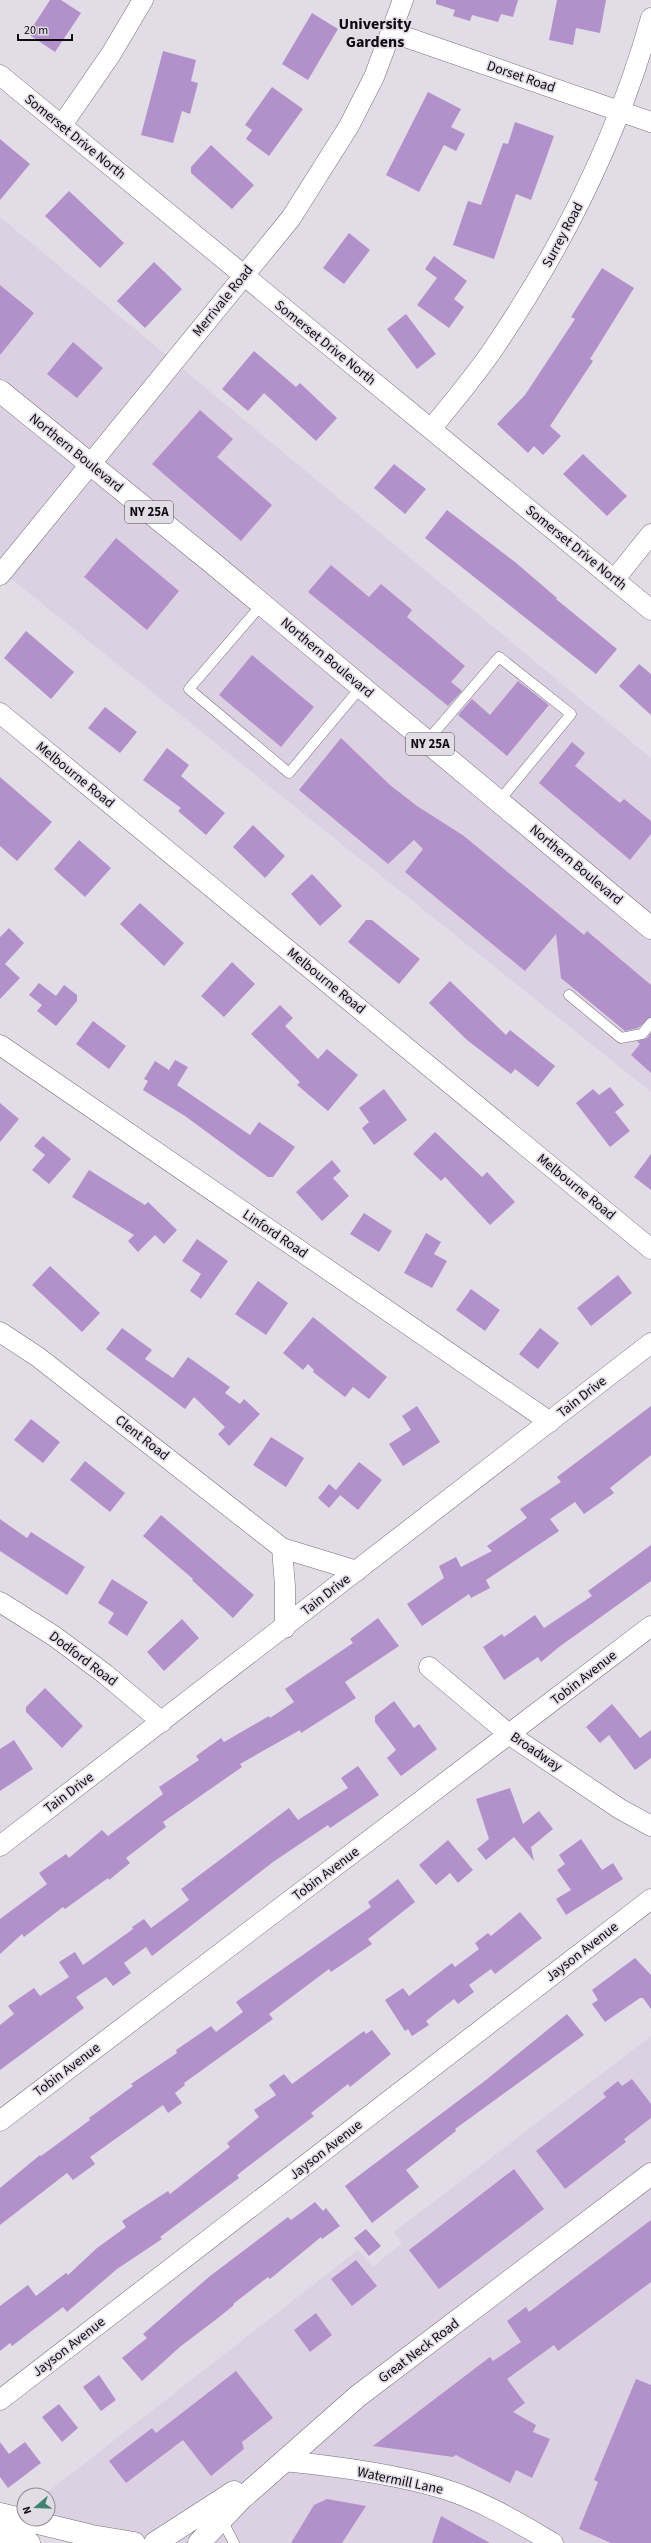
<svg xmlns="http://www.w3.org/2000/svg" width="651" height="2543" viewBox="0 0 651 2543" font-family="'Source Sans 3',sans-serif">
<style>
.built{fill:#dbd1e2}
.building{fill:#b291cb}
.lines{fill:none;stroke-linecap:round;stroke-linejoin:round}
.lane-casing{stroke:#747078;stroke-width:11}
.street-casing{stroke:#747078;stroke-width:21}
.secondary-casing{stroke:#747078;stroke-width:23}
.primary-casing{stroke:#747078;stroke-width:23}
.lane{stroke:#fff;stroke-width:10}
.street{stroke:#fff;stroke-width:20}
.secondary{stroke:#fff;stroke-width:22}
.primary{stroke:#fff;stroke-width:22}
.labels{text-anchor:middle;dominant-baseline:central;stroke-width:3.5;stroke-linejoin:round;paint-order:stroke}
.shield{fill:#e1dce6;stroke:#4d4a50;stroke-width:1}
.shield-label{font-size:13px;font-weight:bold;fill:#0d0b0f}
.street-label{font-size:14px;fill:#0d0b0f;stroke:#e1dce6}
.quarter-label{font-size:16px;font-weight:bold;fill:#0d0b0f;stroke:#e1dce6}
</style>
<rect width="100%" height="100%" fill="#e1dce6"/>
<path class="built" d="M0,217L651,758V1092L0,570Z
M651,2036V2543H135L48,2519V2495H44L358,2250L373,2267L402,2243L394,2232Z"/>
<path class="building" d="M50,0H61L81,13L55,52L28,34Z
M436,0H518L513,17L501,14L498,22L472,15L470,21L453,16L455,10L436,4Z
M557,0H606L600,33L576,28L573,45L549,40Z
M312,13L338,29L308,80L282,64Z
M163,51L196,60L191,81L198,83L190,114L182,111L173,143L141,135Z
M272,87L303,109L269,156L246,139L252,130L245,125Z
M428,92L461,109L451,127L465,134L456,151L444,145L419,192L386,175Z
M515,122L554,136L531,200L516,194L494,259L453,245L468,201L481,205L503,143L508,144Z
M0,139L30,164L0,200Z
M211,145L254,185L232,209L191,173V167Z
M69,191L124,243L100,268L45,216Z
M349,233L370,250L344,284L323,268Z
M434,256L467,281L454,299L464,307L449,328L417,305L437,278L425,269Z
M154,262L182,289L145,328L117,301Z
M602,268L634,288L590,359L593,361L550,426L561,436L543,455L534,446L528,453L497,424L525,395L575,319L571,317Z
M0,285L34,313L0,355Z
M406,314L436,354L417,369L387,329Z
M73,342L103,368L77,398L47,374Z
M254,351L296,387L300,383L337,418L316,441L264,393L248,411L222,389Z
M200,410L233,439L217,457L272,505L241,541L152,464Z
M583,454L627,496L607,516L563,474Z
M394,464L426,489L405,514L374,488Z
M447,510L515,562L557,598L556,599L617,649L596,674L425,538Z
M116,538L179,591L147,630L84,577Z
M331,565L369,597L381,584L412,610L407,617L465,666L451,682L462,691L448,706L308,592Z
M26,631L74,672L51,699L4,658Z
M252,655L314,707L281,747L219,695Z
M639,664L651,674V715L619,686Z
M518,681L549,705L507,756L458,715L472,699L490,715Z
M105,707L137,732L120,753L88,728Z
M341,738L390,785L417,806L464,836L584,935L587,931L651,985V1017L638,1028L625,1031L561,978L556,934L525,971L405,872L423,849L414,840L388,864L299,790Z
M572,742L585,753L575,766L620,803L624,799L651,821V834L630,860L539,783Z
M167,748L189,765L181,776L225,813L206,835L178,811L181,808L143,780Z
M0,777L52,822L17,861L0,846Z
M253,825L285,856L265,878L233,847Z
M79,840L111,868L85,897L54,869Z
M312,874L342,906L320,926L291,894Z
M140,903L184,943L164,966L120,924Z
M366,920H372L420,959L399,984L348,942Z
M9,928L24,943L5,964L20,978L0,999V937Z
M232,962L255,984L224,1017L201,996Z
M450,981L506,1035L510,1030L555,1066L538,1087L515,1069L511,1074L467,1040L429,1003Z
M39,983L56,996L64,985L77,995V1001L56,1026L37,1011L42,1005L29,995Z
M280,1005L293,1018L285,1026L318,1059L327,1049L358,1075L328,1111L297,1085L300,1082L251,1034Z
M93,1021L126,1046L109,1069L76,1044Z
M651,1033V1073L631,1055L640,1044L637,1041L647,1038Z
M175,1060L188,1067L177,1085L250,1135L259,1122L295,1147L273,1177H268L185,1116L143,1090L148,1081L144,1079L155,1061L169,1070Z
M610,1087L624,1105L615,1112L630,1131L610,1147L576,1103L593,1089L599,1095Z
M384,1089L407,1120L374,1145L362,1128L369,1122L359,1108Z
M0,1103L19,1119L0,1142Z
M435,1132L482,1177L487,1172L515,1202L490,1225L445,1177L441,1181L413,1154Z
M43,1136L71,1159L49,1184L32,1170L45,1155L34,1146Z
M651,1154V1190L634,1177Z
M332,1160L341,1171L333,1178L349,1196L322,1221L296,1192Z
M89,1170L145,1205L148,1202L177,1230L164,1244L155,1235L138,1252L128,1241L134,1235L72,1197Z
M364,1213L392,1231L379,1252L350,1234Z
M426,1233L441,1242L434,1254L447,1261L432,1288L404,1273Z
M197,1239L228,1261L201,1299L190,1291L201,1274L182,1261Z
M50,1266L100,1313L82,1332L32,1285Z
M618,1275L632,1293L591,1326L577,1308Z
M258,1281L288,1303L266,1335L235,1314Z
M471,1289L500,1310L485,1331L456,1310Z
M313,1317L387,1377L369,1399L353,1387L345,1397L313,1372L314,1370L308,1364L303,1370L283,1353Z
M122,1328L152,1350L145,1359L173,1378L188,1357L230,1387L225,1393L240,1404L244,1399L260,1414L229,1446L218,1434L225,1427L194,1397L185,1409L106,1349Z
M540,1328L559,1343L538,1369L519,1354Z
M417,1406L440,1442L403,1466L389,1444L411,1430L402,1416Z
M651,1406V1455L610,1488L614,1493L584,1514L575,1502L550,1519L559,1531L486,1580L490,1588L471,1598L469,1594L422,1626L407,1604L444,1578L439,1566L456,1557L461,1567L492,1551L487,1546L527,1518L520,1509L561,1482L557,1477Z
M31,1419L60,1442L43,1463L14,1440Z
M271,1437L304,1458L286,1487L253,1465Z
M85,1461L125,1493L110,1512L70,1480Z
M359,1462L382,1480L358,1510L340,1495L329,1508L318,1498L329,1484L336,1490Z
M161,1515L254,1595L233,1618L192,1580L193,1579L143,1536Z
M0,1519L27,1538L31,1532L85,1567L67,1595L0,1551Z
M651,1545V1581L559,1647L541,1662L538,1657L504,1680L483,1647L502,1634L504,1637L535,1615L544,1628L592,1596L588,1591Z
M112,1579L148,1602L127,1636L108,1623L114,1613L98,1603Z
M378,1618L399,1646L345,1682L356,1698L301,1733L300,1730L240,1764L242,1767L163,1822L166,1827L126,1858L130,1863L109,1880L108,1878L65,1909L63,1907L24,1937L22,1934L0,1954V1919L47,1884L39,1873L66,1854L69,1858L102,1830L108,1836L163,1794L159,1787L199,1760L196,1756L221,1738L224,1742L269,1716L270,1718L294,1702L285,1689L353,1643L350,1639Z
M182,1619L199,1638L164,1671L147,1652Z
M45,1688L83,1726L62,1748L26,1712V1707Z
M394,1701L414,1728L419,1724L437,1749L401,1776L387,1758L396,1750L375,1722V1716Z
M612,1704L640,1738L651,1730V1758L635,1770L609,1735L600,1743L586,1727Z
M14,1740L33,1769L0,1791V1749Z
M358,1766L379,1795L330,1828L328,1825L273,1862L152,1956L146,1947L124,1963L131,1973L113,1986L106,1977L76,1997L84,2008L0,2070V2025L14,2014L8,2006L34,1988L40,1996L69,1977L59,1962L75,1952L83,1965L133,1929L132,1927L144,1919L151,1928L189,1900L181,1889L289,1808L298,1820L348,1788L341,1778Z
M510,1788L523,1824L539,1811L553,1829L531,1847L534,1861L514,1837L486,1860L477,1849L489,1839L476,1799Z
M581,1839L602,1870L613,1863L623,1879L566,1915L556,1899L571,1890L557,1870L565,1864L559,1855Z
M448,1840L473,1870L458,1883L450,1873L436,1885L419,1865Z
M398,1879L415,1902L368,1939L372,1944L331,1972L329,1969L269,2014L273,2019L184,2083L185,2085L175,2093L182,2103L168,2113L163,2105L90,2157L95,2164L73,2180L67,2173L0,2225V2188L40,2155L41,2156L90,2120L89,2118L133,2086L131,2084L177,2053L176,2050L211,2026L216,2032L243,2012L236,2002L371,1907L368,1902Z
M520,1912L542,1938L495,1974L491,1969L469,1985L474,1992L458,2004L454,1999L426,2021L429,2025L412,2036L408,2029L405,2031L385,2000L403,1988L409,1996L452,1963L455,1967L479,1949L475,1943L488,1933L491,1936Z
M635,1958L651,1975V2009L643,1998H640L605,2022L592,2004L598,2000L592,1990Z
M567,2014L584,2035L455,2129L456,2131L406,2170L419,2187L372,2223L345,2186L486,2080Z
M372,2030L391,2054L350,2087L348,2084L311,2113L314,2116L237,2175L239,2178L160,2237L162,2239L117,2269L67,2312L63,2307L12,2346L10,2343L0,2351V2306L28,2285L36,2296L66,2273L68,2275L97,2248L126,2227L122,2221L168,2191L170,2194L230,2147L227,2143L259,2117L254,2110L276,2095L269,2085L284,2074L292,2084L364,2031L366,2034Z
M632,2079L651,2104V2118L624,2139L626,2142L565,2189L536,2151L606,2097L603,2093L618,2081L622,2086Z
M514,2169L544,2209L439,2289L409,2250Z
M315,2202L323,2211L326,2208L340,2226L322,2239L321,2237L270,2279L268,2277L233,2304L234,2305L218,2318L181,2346L142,2381L122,2358L147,2338L143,2334L210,2276L288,2217L291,2220Z
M651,2220V2282L558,2351L554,2345L507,2379L525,2403L513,2412L536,2425L533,2432L550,2439L532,2478L516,2470L510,2483L456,2455L453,2457L373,2446L490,2357L493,2361L521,2342L507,2321L526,2307L529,2312Z
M366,2229L381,2246L369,2256L354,2238Z
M356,2260L377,2286L352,2306L331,2279Z
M316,2313L332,2335L310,2352L294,2330Z
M236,2371L273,2418L242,2442L244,2449L211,2476L183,2440L126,2483L109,2461L152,2428L156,2433Z
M99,2375L116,2400L101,2411L83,2387Z
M636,2379L651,2385V2543H611L579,2529L598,2482L594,2480Z
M59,2404L78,2428L62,2442L42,2417Z
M0,2442L9,2454L25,2442L41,2463L8,2488L0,2477Z
M327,2499L366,2506L342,2543H291L314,2505Z
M441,2516L490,2543H432Z"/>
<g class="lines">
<g class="lane-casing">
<path id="lane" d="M262,604L189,689L289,773L361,687
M427,741L499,657L571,714L499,801
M569,995L621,1038L642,1034L651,1023
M221,2518L234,2543"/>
</g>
<g class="street-casing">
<path id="street" d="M391,32L651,122
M0,75L651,610
M62,125L111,54L143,0
M431,429C453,402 476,375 496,345C564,244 618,136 651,18
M0,575L291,218L349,126L374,77L403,0
M614,580L651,534
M0,713L651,1249
M0,1045L550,1422
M0,1332L38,1357L282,1548L357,1571
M282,1548L285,1586V1628
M0,1602L54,1636L105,1674L162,1722
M429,1667L510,1735L620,1809L651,1826
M0,1846L651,1343
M0,2121L651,1626
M0,2400L651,1899
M283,2461C335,2466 391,2473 441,2488C481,2500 517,2522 553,2543"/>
</g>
<g class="secondary-casing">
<path id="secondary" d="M0,2514L92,2536L134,2543
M0,2536L29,2543
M155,2543L234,2492
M199,2543L241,2499L358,2396L651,2174"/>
</g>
<g class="primary-casing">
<path id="primary" d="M0,391L210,561L651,928"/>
</g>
<use href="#lane" class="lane"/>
<use href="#street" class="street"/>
<use href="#secondary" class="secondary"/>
<use href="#primary" class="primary"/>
</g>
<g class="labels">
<g class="shield">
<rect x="125" y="501" width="48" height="22" rx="3"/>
<rect x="406" y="733" width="48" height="22" rx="3"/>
</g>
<g class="shield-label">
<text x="149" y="512">NY 25A</text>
<text x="430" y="744">NY 25A</text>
</g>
<g class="street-label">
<text transform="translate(521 77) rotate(19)">Dorset Road</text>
<text transform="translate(75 137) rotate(39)">Somerset Drive North</text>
<text transform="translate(563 235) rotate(-62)">Surrey Road</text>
<text transform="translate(223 301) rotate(-51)">Merrivale Road</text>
<text transform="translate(325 343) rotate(39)">Somerset Drive North</text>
<text transform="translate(76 453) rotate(39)">Northern Boulevard</text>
<text transform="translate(576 548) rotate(39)">Somerset Drive North</text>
<text transform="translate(327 658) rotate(40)">Northern Boulevard</text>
<text transform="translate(75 775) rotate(39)">Melbourne Road</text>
<text transform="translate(576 865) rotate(40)">Northern Boulevard</text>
<text transform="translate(326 981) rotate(39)">Melbourne Road</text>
<text transform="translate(576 1187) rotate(39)">Melbourne Road</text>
<text transform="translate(275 1234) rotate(34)">Linford Road</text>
<text transform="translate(582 1397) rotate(-38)">Tain Drive</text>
<text transform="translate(142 1438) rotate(38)">Clent Road</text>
<text transform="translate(326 1595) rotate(-38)">Tain Drive</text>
<text transform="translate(83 1659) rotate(37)">Dodford Road</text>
<text transform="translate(584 1678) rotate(-38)">Tobin Avenue</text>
<text transform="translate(536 1752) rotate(34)">Broadway</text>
<text transform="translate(69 1793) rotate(-37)">Tain Drive</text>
<text transform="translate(326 1874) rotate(-37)">Tobin Avenue</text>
<text transform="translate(582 1952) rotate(-38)">Jayson Avenue</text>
<text transform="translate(67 2070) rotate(-37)">Tobin Avenue</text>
<text transform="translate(326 2150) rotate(-38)">Jayson Avenue</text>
<text transform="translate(69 2347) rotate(-38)">Jayson Avenue</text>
<text transform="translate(419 2351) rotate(-37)">Great Neck Road</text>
<text transform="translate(400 2481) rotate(12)">Watermill Lane</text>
</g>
<g class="quarter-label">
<text x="375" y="24">University<tspan x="375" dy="18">Gardens</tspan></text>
</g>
</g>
<g transform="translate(36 2507) rotate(251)"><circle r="19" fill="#e1dce6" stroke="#8c8890"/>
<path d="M0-3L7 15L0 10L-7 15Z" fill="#418272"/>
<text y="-6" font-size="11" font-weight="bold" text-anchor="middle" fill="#0d0b0f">N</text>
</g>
<path d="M18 34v6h54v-6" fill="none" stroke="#0d0b0f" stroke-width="2"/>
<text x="24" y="34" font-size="12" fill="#0d0b0f" stroke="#e1dce6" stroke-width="3" paint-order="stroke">20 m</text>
</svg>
